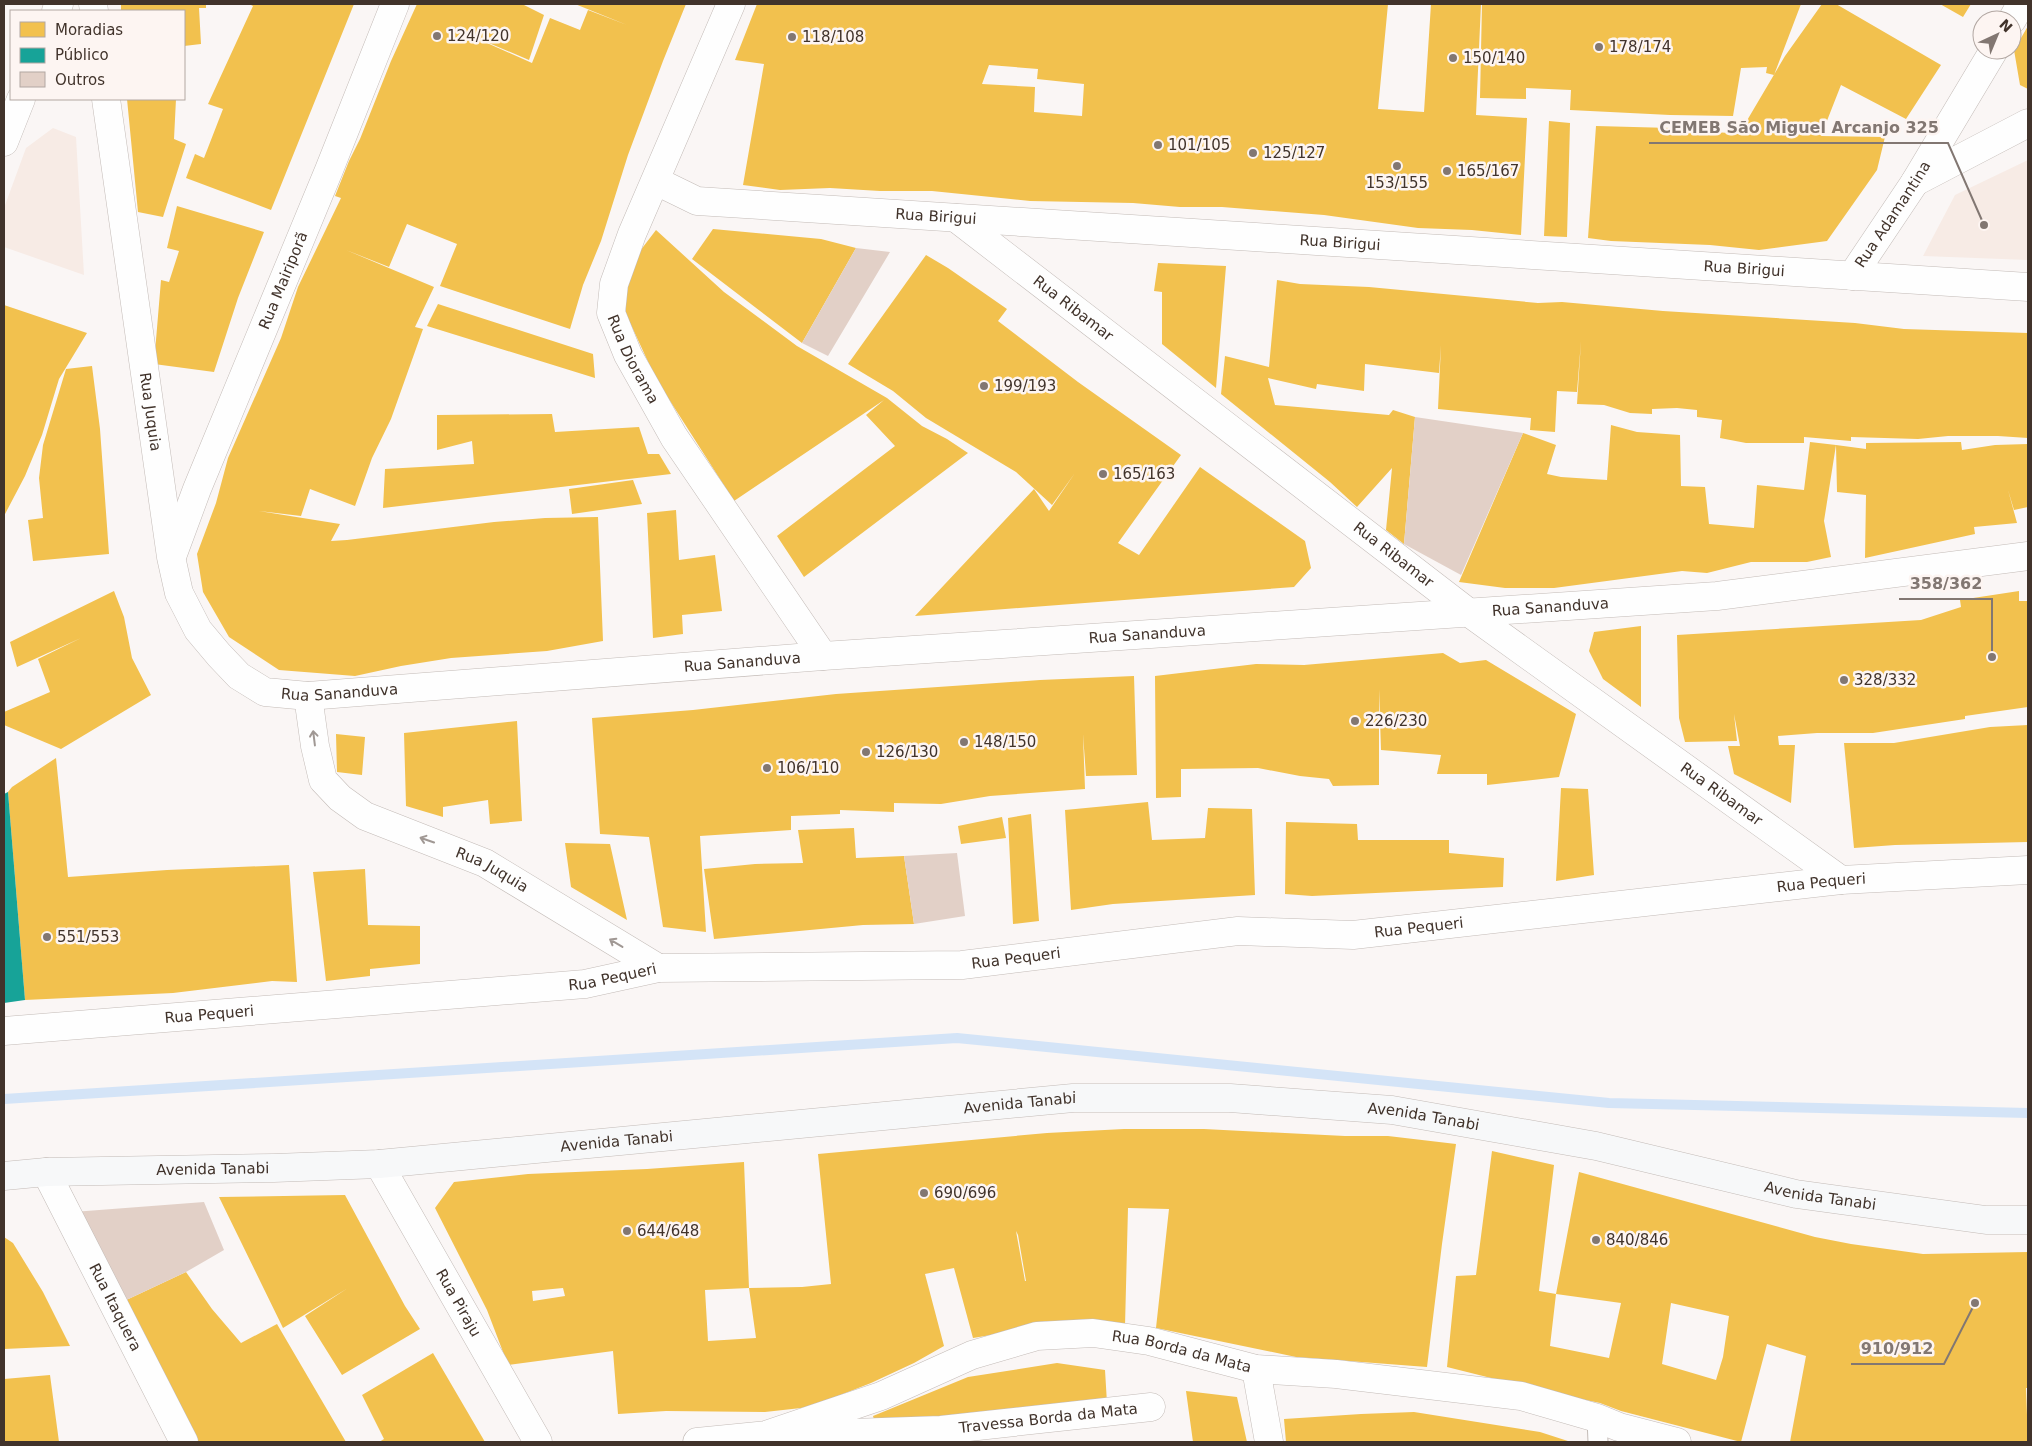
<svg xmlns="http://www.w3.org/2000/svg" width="2032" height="1446" viewBox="0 0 2032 1446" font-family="'DejaVu Sans',sans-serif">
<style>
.built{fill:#f7ebe5}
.homes{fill:#f2c14e;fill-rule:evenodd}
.public{fill:#17a398}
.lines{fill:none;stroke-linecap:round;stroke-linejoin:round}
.stream{stroke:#d4e4f7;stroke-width:10}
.building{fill:#e2d0c7}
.lane-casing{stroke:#c3bbb7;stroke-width:21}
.street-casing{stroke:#c3bbb7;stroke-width:29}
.secondary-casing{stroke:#c3bbb7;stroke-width:29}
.lane{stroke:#fefefe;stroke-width:19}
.street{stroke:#fefefe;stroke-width:28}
.secondary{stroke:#f7f8f9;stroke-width:28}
.oneway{stroke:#a09894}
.poi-dot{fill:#827772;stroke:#fdf5f2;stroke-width:2}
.labels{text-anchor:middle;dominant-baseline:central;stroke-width:5;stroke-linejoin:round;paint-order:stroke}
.poi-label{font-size:15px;fill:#41332b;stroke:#fdf5f2;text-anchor:start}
.street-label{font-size:15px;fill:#41332b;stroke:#fdf5f2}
.leader{fill:none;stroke:#827772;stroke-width:2}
.callout-dot{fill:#827772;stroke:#fdf5f2;stroke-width:2}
.callout-label{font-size:16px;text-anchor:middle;font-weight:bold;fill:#827772;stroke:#fdf5f2;stroke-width:5;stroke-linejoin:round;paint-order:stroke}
</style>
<rect width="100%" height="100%" fill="#faf6f5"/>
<path class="built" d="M53,128L76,137L84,275L4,247V208L26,148Z
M2028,160V260L1923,256L1955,195Z"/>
<path class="homes" d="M121,4H206V8H199L201,44L184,46V11H121Z
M249,4H354L271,210L186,178L195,154L204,158L223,109L208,104L253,6Z
M417,4H522L544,15L529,60L451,27L532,63L550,18L580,30L588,10L627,25L575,4H686L663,61L628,155L601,241L583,285L570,329L440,286L457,244L407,224L389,267L346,250L434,287L415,327L423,329L391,419L372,458L355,506L310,489L301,516L259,511L340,524L331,541L347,540L494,522L545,518L598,517L603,641L547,651L451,658L401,666L355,676L279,670L229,637L203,592L197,554L216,503L228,458L281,338L298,287L341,198L335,196L349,161L360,139L391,61Z
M757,4H1388L1378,109L1424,112L1431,4H1481L1476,115L1527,118L1521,235L1472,230L1418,228L1324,215L1222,207H1180L1133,203L1030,201L932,191H880L830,188L780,190L743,185L764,64L735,60ZM989,65L1038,69L1037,79L1084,84L1082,116L1034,112L1035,87L982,84Z
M1482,4H1801L1774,75L1766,73L1767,67L1741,68L1733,116L1670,115L1570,110L1571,90L1526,88V99L1480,98Z
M1822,4H1836L1941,65L1906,119L1841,85L1821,136L1885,137L1877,170L1827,241L1759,250L1710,245L1611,241L1588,238L1596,126L1671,128L1739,134L1785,56Z
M1940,4H1971L1963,17Z
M2028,26V89L2020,85L2014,50Z
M127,99H176L174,139L186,144L163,217L138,212Z
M1549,121L1570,123L1567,237L1544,236Z
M177,206L264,232L238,298L214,372L154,364L161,280L169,282L179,251L167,248Z
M713,229L821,239L856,248L802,343L692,259Z
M656,230L724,292L797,346L887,398L922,426L947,439L968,453L804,577L777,536L895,446L866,415L884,400L734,501L656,379L626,314L625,285L640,251Z
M926,255L948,268L1007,309L998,321L1078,382L1181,455L1118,543L1139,555L1200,467L1305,541L1311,568L1294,587L915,616L1034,489L1049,511L1075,473L1052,505L1016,472L926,418L893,391L848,364Z
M1158,263L1226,266L1216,388L1162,344V292L1154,291Z
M1277,280L1300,284L1369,287L1538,303L1562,302L1663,311L1855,323L1904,329L2028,333V438L1998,436H1948L1918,439L1851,437V441L1804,437V443H1746L1720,438L1722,420L1697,417V410L1677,408L1652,409V414L1630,413L1604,405L1577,404L1581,341L1577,392L1557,391L1555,432L1530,430L1531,418L1438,409L1441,345L1439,373L1365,364L1364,391L1317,384L1316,389L1268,378L1275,405L1389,415L1393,410L1415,417L1404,544L1386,530L1392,468L1357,507L1330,482L1221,394L1225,356L1269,367Z
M438,304L593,354L595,378L427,326Z
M4,305L87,333L59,379L42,435L25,476L4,516Z
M92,366L100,429L109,554L33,561L28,520L43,518L39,478L43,445L66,369Z
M552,414L555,432L639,427L648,454H659L671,474L383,508L385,469L474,464L472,441L437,450V415Z
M1611,425L1637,432L1680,435L1681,486L1705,487L1709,524L1754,528L1757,485L1804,490L1810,442L1836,445L1866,449V443L1961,442L1962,450L1995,445L2028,444V507L2014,510L2008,490L2017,523L1974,527L1975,534L1865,558L1866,495L1837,492L1836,445L1824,521L1831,557L1807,562H1751L1707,573L1682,571L1554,588H1505L1459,582L1523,433L1556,445L1547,474L1561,477L1607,480Z
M633,480L642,504L572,514L569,489Z
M676,510L679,560L715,555L722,611L682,615L683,634L653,638L647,513Z
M114,591L124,617L132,658L151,695L61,749L4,725V712L50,692L38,659L81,638L17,667L10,642Z
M2019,591V601H2028V707L1965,716V719L1873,733H1817L1778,736L1779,745H1795L1791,803L1734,774L1728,746H1740L1734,714L1737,741L1685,742L1679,718L1677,635L1921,620L1961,607L1960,600Z
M1641,626V707L1603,679L1589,651L1594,632Z
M1443,653L1460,663L1486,660L1576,714L1559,777L1487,785V774H1437L1441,755L1381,750L1379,689V785L1333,786L1329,779L1300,776L1258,768L1181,769V797L1156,798L1155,676L1256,664L1304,665Z
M1134,676L1137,775L1086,776L1083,734L1085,789L990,796L941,804L894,803V812L840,810V814L791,816V830L700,836L706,932L663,927L649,837L600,834L592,718L693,710L836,694L1040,680Z
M517,721L522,821L490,824L488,800L443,807V817L406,806L404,733Z
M2028,725V842L1895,845L1854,848L1844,743H1894L1990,727Z
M336,734L365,737L362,775L337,772Z
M56,758L68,877L167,870L289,865L297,982L272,981L173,993L25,1000L8,792L12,787Z
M1561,788L1588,789L1594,875L1556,881Z
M1148,802L1152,840L1205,838L1208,808L1252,809L1255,895L1113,904L1071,910L1065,810Z
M1031,814L1039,921L1013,924L1008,818Z
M1002,817L1006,838L961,844L958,826Z
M1286,822L1357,824L1358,840H1449V853L1504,858L1503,887L1312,896L1285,894Z
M854,828L856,858L904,856L914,924L863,925L714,939L704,869L755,864L803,863L805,876L798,830Z
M565,843L610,844L627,920L571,887Z
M365,869L368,925L420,926V964L370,969V976L326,981L313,872Z
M1124,1129H1204L1345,1136H1388L1456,1144L1442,1244L1427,1367L1296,1357L1156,1328L1169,1209L1128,1208L1125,1326L1033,1328L973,1338L954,1268L925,1274L944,1346L914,1363L871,1383L810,1407L765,1412L666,1411L618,1414L613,1351L508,1365L487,1310L435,1208L454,1182L528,1174L647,1169L744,1162L749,1288L705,1290L708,1341L756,1338L749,1288L802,1287L831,1284L818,1154L1047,1133ZM1016,1231L1018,1235L1026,1281H1025ZM563,1288L565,1296L533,1301L532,1291Z
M1492,1151L1554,1165L1539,1291L1556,1294L1550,1346L1609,1358L1621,1303L1556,1294L1579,1172L1815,1237L1851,1244L1923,1254L2028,1252V1388H2026L2028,1442H1790L1806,1356L1767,1344L1741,1442L1621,1411L1600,1403L1543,1391L1447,1367L1456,1276L1476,1275ZM1671,1303L1729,1316L1723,1357L1716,1380L1662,1364Z
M345,1195L405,1306L420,1329L342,1375L305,1316L348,1288L283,1328L219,1197Z
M4,1237L13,1243L43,1292L70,1346L4,1349Z
M186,1272L212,1309L241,1343L277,1324L346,1442H198L122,1302Z
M433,1353L485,1442H379L384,1439L362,1395Z
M1057,1363L1105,1370L1107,1403L875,1423L873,1416L968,1377Z
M50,1375L59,1442H4V1379Z
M1186,1391L1237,1397L1247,1442H1193Z
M1414,1412L1540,1432L1571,1442H1286L1284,1419L1361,1414Z"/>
<path class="public" d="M8,792L25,1000L4,1003V794Z"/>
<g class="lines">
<path class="stream" d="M4,1099L957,1038L1609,1103L2028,1113"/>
</g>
<path class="building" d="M856,248L890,252L828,356L802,343Z
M1415,417L1523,433L1461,575L1404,544Z
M957,853L965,916L914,924L904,856Z
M204,1202L224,1250L186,1272L122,1302L73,1212Z"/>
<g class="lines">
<g class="lane-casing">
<path id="lane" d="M1597,1418L1598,1442"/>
</g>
<g class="street-casing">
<g id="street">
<path d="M93,4L94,11"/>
<path id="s1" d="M731,4L632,234L614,284L611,313L628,355L674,437L823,656"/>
<path d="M56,11L59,4"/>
<path d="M2012,20L2021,4"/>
<path id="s2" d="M106,99L171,557L179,593L198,630L219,655L239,676L265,692L308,696L823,656L1717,596L2028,556"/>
<path d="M4,142L21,99"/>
<path id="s3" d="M656,181L697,201L2028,287"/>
<path d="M1915,182L2028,123"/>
<path id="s4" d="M956,218L1468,612L1841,880"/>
<path id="s5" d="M1852,276L1915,182L1994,50"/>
<path id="s6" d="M173,554L197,489L329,170L395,4"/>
<path id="s7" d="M308,696L315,746L323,780L340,798L365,816L485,863L658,968"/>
<path id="s8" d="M4,1031L585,984L658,968L962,965L1238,931L1353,935L1841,880L2028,870"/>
<path id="s9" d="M379,1164L538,1442"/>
<path id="s10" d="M46,1172L184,1442"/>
<path d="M1256,1369L1269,1442"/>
<path id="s11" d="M793,1435L941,1430L1151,1407"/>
<path id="s12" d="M697,1442L766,1435L881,1396L972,1355L1037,1336L1093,1333L1149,1341L1256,1369L1336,1374L1521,1396L1597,1418L1619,1427L1677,1442"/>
</g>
</g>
<g class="secondary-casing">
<g id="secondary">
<path id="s13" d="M4,1176L46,1172L274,1168L379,1164L1073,1098H1230L1392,1110L1596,1146L1796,1194L1986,1220H2028"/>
</g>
</g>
<use href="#lane" class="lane"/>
<use href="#street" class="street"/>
<use href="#secondary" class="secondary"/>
</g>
<defs><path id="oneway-shaft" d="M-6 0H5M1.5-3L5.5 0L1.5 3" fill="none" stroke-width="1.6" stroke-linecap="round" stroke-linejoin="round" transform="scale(1.25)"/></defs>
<g class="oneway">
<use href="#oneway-shaft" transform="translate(314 738) rotate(-97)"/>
<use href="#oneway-shaft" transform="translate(427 840) rotate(-161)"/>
<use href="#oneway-shaft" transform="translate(616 943) rotate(-149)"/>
</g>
<g class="poi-dot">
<circle cx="437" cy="36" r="5"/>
<circle cx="792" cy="37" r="5"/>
<circle cx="1599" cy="47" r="5"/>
<circle cx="1453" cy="58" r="5"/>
<circle cx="1158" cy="145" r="5"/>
<circle cx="1253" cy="153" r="5"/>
<circle cx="1397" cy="166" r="5"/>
<circle cx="1447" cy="171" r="5"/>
<circle cx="984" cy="386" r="5"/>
<circle cx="1103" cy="474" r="5"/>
<circle cx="1844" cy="680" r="5"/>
<circle cx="1355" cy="721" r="5"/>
<circle cx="964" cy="742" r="5"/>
<circle cx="866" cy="752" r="5"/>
<circle cx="767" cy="768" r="5"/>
<circle cx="47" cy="937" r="5"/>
<circle cx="924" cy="1193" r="5"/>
<circle cx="627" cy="1231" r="5"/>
<circle cx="1596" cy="1240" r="5"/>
</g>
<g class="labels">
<g class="poi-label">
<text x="447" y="36">124/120</text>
<text x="802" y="37">118/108</text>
<text x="1609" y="47">178/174</text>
<text x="1463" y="58">150/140</text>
<text x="1168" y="145">101/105</text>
<text x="1263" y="153">125/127</text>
<text x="1457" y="171">165/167</text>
<text x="1397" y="183" text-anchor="middle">153/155</text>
<text x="994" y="386">199/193</text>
<text x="1113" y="474">165/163</text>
<text x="1854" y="680">328/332</text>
<text x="1365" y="721">226/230</text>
<text x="974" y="742">148/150</text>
<text x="876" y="752">126/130</text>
<text x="777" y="768">106/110</text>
<text x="57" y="937">551/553</text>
<text x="934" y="1193">690/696</text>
<text x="637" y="1231">644/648</text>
<text x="1606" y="1240">840/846</text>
</g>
<g class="street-label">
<text stroke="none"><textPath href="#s5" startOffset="74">Rua Adamantina</textPath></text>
<text stroke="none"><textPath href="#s3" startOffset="285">Rua Birigui</textPath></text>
<text stroke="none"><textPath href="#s3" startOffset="690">Rua Birigui</textPath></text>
<text stroke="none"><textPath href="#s3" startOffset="1095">Rua Birigui</textPath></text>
<text stroke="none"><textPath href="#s6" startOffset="295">Rua Mairiporã</textPath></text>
<text stroke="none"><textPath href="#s4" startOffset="148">Rua Ribamar</textPath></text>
<text stroke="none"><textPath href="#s1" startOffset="384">Rua Diorama</textPath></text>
<text stroke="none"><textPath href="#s2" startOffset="316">Rua Juquia</textPath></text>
<text stroke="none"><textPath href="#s4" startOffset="552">Rua Ribamar</textPath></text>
<text stroke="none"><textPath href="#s2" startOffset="1922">Rua Sananduva</textPath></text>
<text stroke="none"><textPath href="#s2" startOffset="1518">Rua Sananduva</textPath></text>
<text stroke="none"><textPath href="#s2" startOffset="1112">Rua Sananduva</textPath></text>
<text stroke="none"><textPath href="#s2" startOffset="708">Rua Sananduva</textPath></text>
<text stroke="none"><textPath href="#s4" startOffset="958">Rua Ribamar</textPath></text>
<text stroke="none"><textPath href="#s7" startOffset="279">Rua Juquia</textPath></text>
<text stroke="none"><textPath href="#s8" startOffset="1826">Rua Pequeri</textPath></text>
<text stroke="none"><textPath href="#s8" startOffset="1421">Rua Pequeri</textPath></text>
<text stroke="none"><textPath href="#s8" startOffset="1016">Rua Pequeri</textPath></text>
<text stroke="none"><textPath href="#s8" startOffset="611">Rua Pequeri</textPath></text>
<text stroke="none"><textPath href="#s8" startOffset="206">Rua Pequeri</textPath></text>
<text stroke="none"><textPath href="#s13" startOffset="1019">Avenida Tanabi</textPath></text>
<text stroke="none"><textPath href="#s13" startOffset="1424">Avenida Tanabi</textPath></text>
<text stroke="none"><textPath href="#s13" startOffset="614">Avenida Tanabi</textPath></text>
<text stroke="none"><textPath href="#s13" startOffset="209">Avenida Tanabi</textPath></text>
<text stroke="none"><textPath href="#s13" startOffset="1829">Avenida Tanabi</textPath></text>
<text stroke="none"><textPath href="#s9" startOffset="160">Rua Piraju</textPath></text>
<text stroke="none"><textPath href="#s10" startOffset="152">Rua Itaquera</textPath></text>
<text stroke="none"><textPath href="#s12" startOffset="505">Rua Borda da Mata</textPath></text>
<text stroke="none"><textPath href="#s11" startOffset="256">Travessa Borda da Mata</textPath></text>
</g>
</g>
<path class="leader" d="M1984 225L1948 143H1649M1992 657L1992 599H1899M1975 1303L1944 1364H1851"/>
<g class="callout-dot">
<circle cx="1984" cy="225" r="5"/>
<circle cx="1992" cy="657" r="5"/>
<circle cx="1975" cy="1303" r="5"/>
</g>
<g class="callout-label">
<text x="1799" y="133">CEMEB São Miguel Arcanjo 325</text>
<text x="1946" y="589">358/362</text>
<text x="1897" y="1354">910/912</text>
</g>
<rect width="2032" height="1446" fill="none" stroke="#41332b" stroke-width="10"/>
<rect x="10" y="10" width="175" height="90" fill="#fdf5f2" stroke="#b2a7a2"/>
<rect x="20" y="22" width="25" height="15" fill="#f2c14e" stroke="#b2a7a2"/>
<text x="55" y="35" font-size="15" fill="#41332b">Moradias</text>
<rect x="20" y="48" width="25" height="15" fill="#17a398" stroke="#b2a7a2"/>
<text x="55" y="60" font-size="15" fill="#41332b">Público</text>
<rect x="20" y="72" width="25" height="15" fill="#e2d0c7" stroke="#b2a7a2"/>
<text x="55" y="85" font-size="15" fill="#41332b">Outros</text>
<g transform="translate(1997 35) rotate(44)"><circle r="24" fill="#fdf5f2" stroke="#b2a7a2"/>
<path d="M0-4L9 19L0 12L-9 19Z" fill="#827772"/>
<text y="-8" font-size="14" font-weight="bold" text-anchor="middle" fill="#41332b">N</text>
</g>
</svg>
